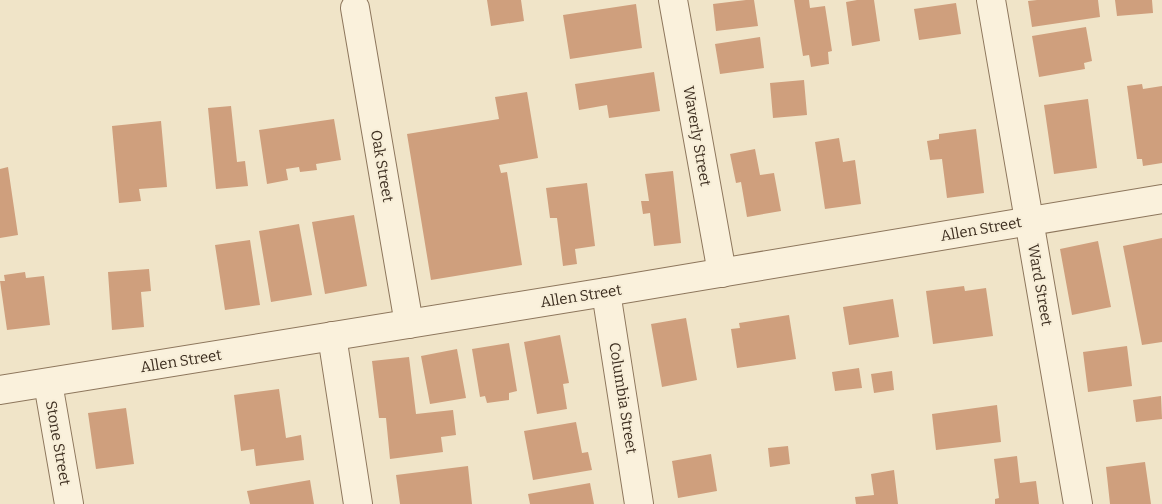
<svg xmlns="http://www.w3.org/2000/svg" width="1162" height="504" viewBox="0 0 1162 504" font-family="Bitter,serif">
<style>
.building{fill:#cf9f7d}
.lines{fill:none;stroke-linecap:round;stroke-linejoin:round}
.minor-casing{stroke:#8d765c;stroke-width:30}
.tertiary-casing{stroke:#8d765c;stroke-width:30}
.minor{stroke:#faf1dc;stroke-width:28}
.tertiary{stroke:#faf1dc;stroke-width:28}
.labels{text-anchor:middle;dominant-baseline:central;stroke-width:4;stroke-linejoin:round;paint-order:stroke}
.street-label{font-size:15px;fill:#3d2e20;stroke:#f7eed8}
</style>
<rect width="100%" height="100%" fill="#f0e4c8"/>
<path class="building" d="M487,0H521L524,21L491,26Z
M746,0H754L758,26L716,31L713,4Z
M794,0H809L810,8L825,6L832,51L828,52L829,64L811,67L809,55L803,56Z
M857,0H874L880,41L852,46L846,2Z
M1037,0H1098L1100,17L1032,27L1028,1Z
M1115,0H1152L1153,13L1117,16Z
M956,3L961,34L919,40L914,9Z
M636,4L642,48L570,59L563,15Z
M1086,27L1092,61L1084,63L1085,69L1039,77L1032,36Z
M760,37L764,68L720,74L715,44Z
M654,72L660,111L609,118L607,105L579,110L575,84Z
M804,80L807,115L773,118L770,83Z
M1142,84L1143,89L1162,86V163L1143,166L1142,159H1137L1127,86Z
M527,92L538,158L499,165L501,173L507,172L522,265L431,280L407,134L499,119L495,97Z
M1088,99L1097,168L1054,174L1044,105Z
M231,106L237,162L245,161L248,186L216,189L208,108Z
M334,119L341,160L316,164L317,170L300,172L299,167L286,169L288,180L267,184L259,130Z
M161,121L167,187L139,189L141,201L119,203L112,126Z
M976,129L984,193L947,198L942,159L930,160L927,141L939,139V134Z
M839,138L843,162L855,160L861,204L825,209L815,142Z
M755,149L760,175L774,173L781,211L747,217L741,182L736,183L730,154Z
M8,167L18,235L0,238V169Z
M673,171L681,243L654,246L650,213L643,214L641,201H649L645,174Z
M587,183L595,246L575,249L577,264L563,266L557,218H550L546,188Z
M354,215L367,286L325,294L312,222Z
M299,224L312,295L271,302L259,231Z
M1162,238V342L1142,345L1123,246Z
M250,240L260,305L225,310L215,245Z
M1098,241L1111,307L1072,315L1060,249Z
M149,269L151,291L141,292L144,327L112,330L108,272Z
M25,272L26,278L44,276L50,325L7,330L0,281H5L4,275Z
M964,286L965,291L986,288L993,336L933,344L926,291Z
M893,299L899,337L849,345L843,307Z
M789,315L796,359L737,368L731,329L740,328L739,323Z
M686,318L697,380L662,387L651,324Z
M560,335L569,383L563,384L567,409L537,414L524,342Z
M509,343L517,391L509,393V400L487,403L485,396L480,397L472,349Z
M1127,346L1132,386L1088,392L1083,352Z
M457,349L466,398L430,404L421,356Z
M409,357L416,414L453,410L456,435L441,437L443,452L390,459L386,418H379L372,361Z
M859,368L862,388L835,391L832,372Z
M892,371L894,390L874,393L871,374Z
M279,389L286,438L301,435L304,460L256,466L254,449L241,451L234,395Z
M1161,396L1162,419L1136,422L1133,400Z
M997,405L1001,442L936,450L932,414Z
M126,408L134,464L96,469L88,413Z
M576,422L582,453L588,452L592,470L533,480L524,431Z
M788,446L790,464L770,467L768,448Z
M711,454L717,491L678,498L672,461Z
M1017,456L1020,483L1036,481L1039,504H995V499L999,498L994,459Z
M1145,462L1151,504H1110L1106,467Z
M468,466L472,504H400L396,475Z
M894,470L898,504H856L855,497L874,495L871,474Z
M310,480L314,504H250L247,491Z
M590,483L594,504H530L528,494Z"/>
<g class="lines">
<g class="minor-casing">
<path id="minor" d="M673,0L722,273
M991,0L1078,504
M355,8L409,324
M606,292L639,504
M332,336L358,504
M48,383L69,504"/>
</g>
<g class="tertiary-casing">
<path id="tertiary" d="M0,390L606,292L1162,199"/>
</g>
<use href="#minor" class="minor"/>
<use href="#tertiary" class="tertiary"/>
</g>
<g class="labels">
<g class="street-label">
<text transform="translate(697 136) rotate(80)">Waverly Street</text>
<text transform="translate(382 166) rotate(80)">Oak Street</text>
<text transform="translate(981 229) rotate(-10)">Allen Street</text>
<text transform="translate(1040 285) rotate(80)">Ward Street</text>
<text transform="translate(581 296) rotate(-9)">Allen Street</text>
<text transform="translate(181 361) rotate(-9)">Allen Street</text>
<text transform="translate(623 398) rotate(81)">Columbia Street</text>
<text transform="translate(58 443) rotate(80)">Stone Street</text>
</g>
</g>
</svg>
